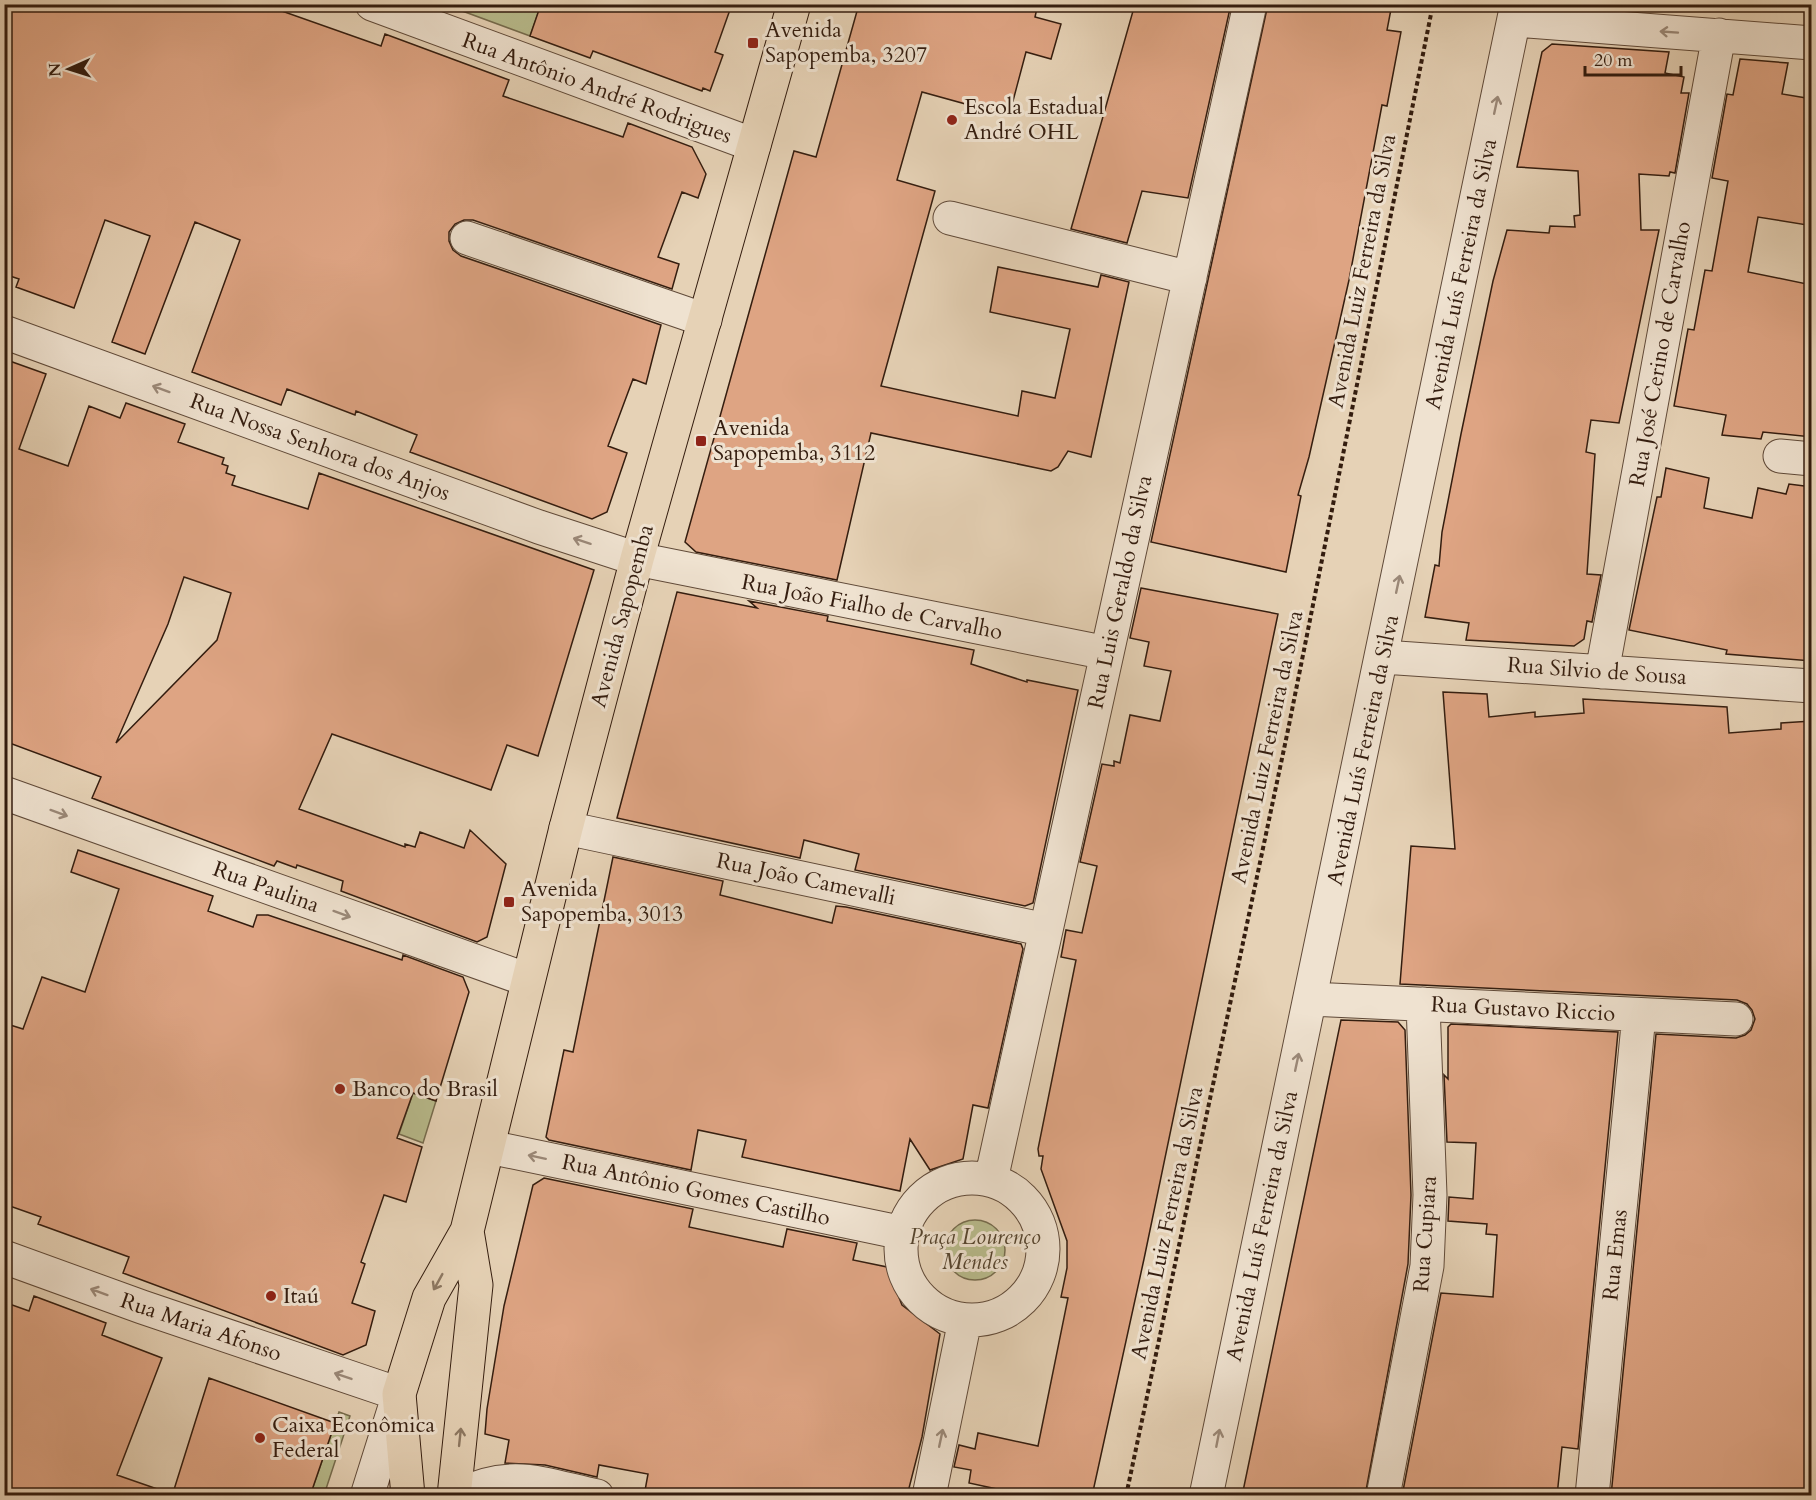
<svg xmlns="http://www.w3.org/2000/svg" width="1816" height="1500" viewBox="0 0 1816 1500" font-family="Cardo,serif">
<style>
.green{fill:#b8bb8c;stroke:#766c4e;stroke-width:1.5}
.building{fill:#dea483;stroke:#341d0f;stroke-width:1.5;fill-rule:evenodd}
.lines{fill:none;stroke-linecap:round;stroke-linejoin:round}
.minor-casing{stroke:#604a39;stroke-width:35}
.major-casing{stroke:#341d0f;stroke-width:35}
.path{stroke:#341d0f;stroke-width:4;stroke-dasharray:4.5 3;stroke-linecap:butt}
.minor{stroke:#efe2d0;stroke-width:33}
.major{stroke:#e6d2b6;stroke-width:33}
.oneway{stroke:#9b8979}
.oneway2{stroke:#8d7862}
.poi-dot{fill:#8f2418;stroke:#efe2d0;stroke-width:2}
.labels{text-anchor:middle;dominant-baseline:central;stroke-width:6;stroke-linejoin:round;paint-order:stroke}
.poi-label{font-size:22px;fill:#341d0f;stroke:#efe2d0;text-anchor:start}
.street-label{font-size:22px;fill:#341d0f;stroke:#efe2d0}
.park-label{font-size:22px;font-style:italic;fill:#55442e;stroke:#efe2d0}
</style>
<rect width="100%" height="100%" fill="#e6d2b6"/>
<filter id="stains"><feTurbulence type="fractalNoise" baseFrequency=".00333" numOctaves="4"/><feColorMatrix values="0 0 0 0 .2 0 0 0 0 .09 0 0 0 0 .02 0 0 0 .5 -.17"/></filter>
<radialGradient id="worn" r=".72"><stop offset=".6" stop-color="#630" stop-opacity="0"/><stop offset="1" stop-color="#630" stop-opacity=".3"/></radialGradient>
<path class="green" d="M446,5H541L530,36Z
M413,1093L436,1101L423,1143L399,1134Z
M945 1250a30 30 0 1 1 60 0a30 30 0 1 1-60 0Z
M339,1412L350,1416L324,1495L310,1496Z"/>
<path class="building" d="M4,4H262L381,46L385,34L509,80L503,96L623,137L628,123L692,147L706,174L698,198L682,192L658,257L679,264L672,289L473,220H464L455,224L449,232V241L453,250L461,256L661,325L646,384L633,379L608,446L627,453L607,512L592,519L410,452L417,435L356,411L355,415L287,389L281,405L192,372L240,240L195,222L145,354L112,342L150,236L105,220L74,308L16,287L19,279L4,274Z
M541,4H732L715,52L723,55L710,91L703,88L702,91L593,51L590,58L530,36Z
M859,4H1038L1035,17L1061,24L1051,59L1026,52L1009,116L922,92L897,180L935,191L881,386L1018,416L1022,391L1055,398L1070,329L990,312L998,267L1098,287L1101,275L1129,282L1091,457L1068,451L1058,467L1051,471L871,433L837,580L696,552L685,542L794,151L816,157Z
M1135,4H1231L1188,198L1142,191L1127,243L1071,229Z
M1268,4H1392L1387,30L1401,32L1387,106L1382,105L1349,280L1309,457L1298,495L1301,496L1286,572L1151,542Z
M1552,44L1669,52L1665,73L1684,77L1681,93H1689L1675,173L1670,172L1669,176L1639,174L1641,230H1659L1619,423L1591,420L1586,452L1595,454L1587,574L1601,575L1592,622L1587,621L1584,639L1574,646L1466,640L1469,623L1425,617L1435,565L1439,566L1442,532L1461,434L1493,281L1507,230L1549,233L1550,226L1575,227L1574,216L1580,215L1578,171L1517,167L1542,52Z
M1740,59L1788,63L1782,94L1812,99V199L1807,225L1758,217L1748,272L1812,285V437L1763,432L1761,439L1722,435L1726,415L1674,406L1688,329L1694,330L1705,270L1712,271L1728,181L1712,178L1727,94L1733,95Z
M4,359L46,374L19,449L68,466L89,406L120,418L126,403L185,424L178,442L224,458L222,464L228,466L226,473L235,476L232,485L308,509L319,473L594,570L538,756L507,745L491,790L332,734L299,809L405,847V844L415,847L420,832L464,848L470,830L506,864L487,937L477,942L341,891L343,881L297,865L296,868L277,861L274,866L92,798L101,777L4,741ZM184,577L231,593L217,640L116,743L168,624Z
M1666,468L1709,478L1704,508L1752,518L1758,488L1786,494L1789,484L1812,487V661L1726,654L1727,650L1629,630L1657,497H1661Z
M1141,588L1278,614L1144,1259L1092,1496H1029L969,1483L971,1470L954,1467L959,1445L975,1449L978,1433L1038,1446L1068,1298L1061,1297L1067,1268V1241L1041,1169L1043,1156H1039L1038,1149L1076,960L1061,957L1066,930L1082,933L1097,866L1080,862L1102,764L1114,766V761L1120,763L1130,715L1160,721L1171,671L1144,666L1149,642L1130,638Z
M677,592L757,608L749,601L828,616L827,621L974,650L971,664L1027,682V680L1078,690L1033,903L1025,906L855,870L859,854L804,840L800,858L617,818Z
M1443,692L1487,694L1489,717L1535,712V717L1584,713L1583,699L1727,707L1729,733L1781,729V723L1812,721V1496H1611L1656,1034L1736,1038L1745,1035L1751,1030L1755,1019L1752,1010L1747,1004L1737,1000L1400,984L1411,846L1455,849Z
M78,850L213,896L208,911L253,927L257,915H268L402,960L403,955L463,977L469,992L436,1101L413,1093L397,1138L422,1147L406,1202L384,1195L361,1262L365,1264L352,1303L375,1311L366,1345L343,1355L123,1273L129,1257L38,1224L41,1217L4,1204V1023L23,1029L42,977L85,992L119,889L71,872Z
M613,857L723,881L720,895L832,923L836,906L846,907L1021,944L1023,949L988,1108L973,1105L963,1159L930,1170L910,1139L900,1191L742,1157L746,1140L698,1130L691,1170L549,1140L546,1137L564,1050L573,1052Z
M1341,1020L1398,1022L1405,1030L1411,1195L1408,1264L1365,1496H1242Z
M1451,1024L1618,1032L1578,1449L1562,1447L1557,1496H1402L1441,1293L1493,1297L1497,1235L1486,1234L1487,1224L1448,1221L1449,1197L1473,1199L1476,1143L1447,1142L1444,1075L1448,1079V1027Z
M544,1178L693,1209L689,1227L783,1247L787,1229L857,1243L853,1260L887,1267L902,1305L940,1334L922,1437L907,1496H644L648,1474L599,1465L597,1477L545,1465L505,1463L509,1440L485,1434L487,1409L504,1306L533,1185Z
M34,1296L106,1323L102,1335L162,1358L117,1475L166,1492L165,1496H4V1302L29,1311Z
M209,1378L335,1423L310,1496H172Z"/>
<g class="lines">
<g class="minor-casing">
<path id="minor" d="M372,4L754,145
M1514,20L1812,43
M950,218L1190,278
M467,238L705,320
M4,332L539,527L637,559L1107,653
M1780,456L1812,459
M1383,657L1812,686
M1602,672L1719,35
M4,793L528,980
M566,828L1046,930
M1310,999L1736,1019
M489,1147L903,1233
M901 1249a71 71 0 1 1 142 0a71 71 0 1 1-142 0Z
M991,1180L1250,4
M4,1257L142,1307L399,1394L367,1496
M457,1496C511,1469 541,1484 597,1496
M929,1496L965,1320
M1206,1496L1517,4
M1383,1496L1427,1266L1430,1195L1423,1004
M1592,1496L1639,1015"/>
</g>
<g class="major-casing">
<path id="major" d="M408,1496L399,1394L429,1298L467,1231L566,828L637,559L794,4
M454,1496L476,1285L467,1231"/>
</g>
<path class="path" d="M1126,1496L1288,730L1433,4"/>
<use href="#minor" class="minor"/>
<use href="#major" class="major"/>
</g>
<defs><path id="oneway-shaft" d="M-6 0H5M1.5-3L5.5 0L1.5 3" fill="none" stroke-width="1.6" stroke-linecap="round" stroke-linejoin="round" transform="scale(1.5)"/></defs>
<g class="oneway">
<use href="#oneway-shaft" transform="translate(1669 32) rotate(-176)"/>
<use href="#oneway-shaft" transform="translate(1496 105) rotate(-78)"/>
<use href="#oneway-shaft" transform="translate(161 389) rotate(-160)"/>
<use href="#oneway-shaft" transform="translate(582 541) rotate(-162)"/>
<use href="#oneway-shaft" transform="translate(1398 584) rotate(-78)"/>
<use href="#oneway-shaft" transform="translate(59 813) rotate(20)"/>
<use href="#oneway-shaft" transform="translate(342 914) rotate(20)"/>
<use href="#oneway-shaft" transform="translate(1297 1062) rotate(-78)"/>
<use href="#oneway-shaft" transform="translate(537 1157) rotate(-168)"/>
<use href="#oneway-shaft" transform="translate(99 1292) rotate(-160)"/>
<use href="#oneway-shaft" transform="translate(343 1376) rotate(-161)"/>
<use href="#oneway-shaft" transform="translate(941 1438) rotate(-78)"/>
<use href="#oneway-shaft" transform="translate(1218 1438) rotate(-79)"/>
</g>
<g class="oneway2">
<use href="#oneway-shaft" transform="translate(438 1282) rotate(119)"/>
<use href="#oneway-shaft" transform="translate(460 1437) rotate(-84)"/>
</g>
<g class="poi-dot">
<rect x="747" y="37" width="12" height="12" rx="3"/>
<circle cx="952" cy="120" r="6"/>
<rect x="695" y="435" width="12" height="12" rx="3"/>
<rect x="503" y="896" width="12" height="12" rx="3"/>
<circle cx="340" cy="1089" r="6"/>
<circle cx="271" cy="1296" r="6"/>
<circle cx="260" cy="1438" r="6"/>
</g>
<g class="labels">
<g class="poi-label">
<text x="765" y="30">Avenida<tspan x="765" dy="25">Sapopemba, 3207</tspan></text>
<text x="964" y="107">Escola Estadual<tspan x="964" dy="25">André OHL</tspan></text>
<text x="713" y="428">Avenida<tspan x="713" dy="25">Sapopemba, 3112</tspan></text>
<text x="521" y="889">Avenida<tspan x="521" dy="25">Sapopemba, 3013</tspan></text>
<text x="352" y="1089">Banco do Brasil</text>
<text x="283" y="1296">Itaú</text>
<text x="272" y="1425">Caixa Econômica<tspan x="272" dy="25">Federal</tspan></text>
</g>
<g class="street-label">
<text transform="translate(597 88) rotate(20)">Rua Antônio André Rodrigues</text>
<text transform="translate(1362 271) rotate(-79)">Avenida Luiz Ferreira da Silva</text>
<text transform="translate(1461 274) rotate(-78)">Avenida Luís Ferreira da Silva</text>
<text transform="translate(1660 354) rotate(-80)">Rua José Cerino de Carvalho</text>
<text transform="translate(320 447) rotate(20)">Rua Nossa Senhora dos Anjos</text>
<text transform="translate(1120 592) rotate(-78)">Rua Luis Geraldo da Silva</text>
<text transform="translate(872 607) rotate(11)">Rua João Fialho de Carvalho</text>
<text transform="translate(622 616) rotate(-75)">Avenida Sapopemba</text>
<text transform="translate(1597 671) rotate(4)">Rua Silvio de Sousa</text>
<text transform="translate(1267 747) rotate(-78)">Avenida Luiz Ferreira da Silva</text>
<text transform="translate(1363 750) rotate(-78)">Avenida Luís Ferreira da Silva</text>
<text transform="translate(806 879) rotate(12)">Rua João Camevalli</text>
<text transform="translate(266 887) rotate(20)">Rua Paulina</text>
<text transform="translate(1523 1009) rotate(3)">Rua Gustavo Riccio</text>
<text transform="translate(696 1190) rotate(12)">Rua Antônio Gomes Castilho</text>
<text transform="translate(1167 1223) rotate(-78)">Avenida Luiz Ferreira da Silva</text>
<text transform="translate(1262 1226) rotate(-78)">Avenida Luís Ferreira da Silva</text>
<text transform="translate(1425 1234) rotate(-86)">Rua Cupiara</text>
<text transform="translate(1615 1255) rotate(-84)">Rua Emas</text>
<text transform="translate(201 1327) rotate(19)">Rua Maria Afonso</text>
</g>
<g class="park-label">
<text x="975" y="1237">Praça Lourenço<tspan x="975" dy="25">Mendes</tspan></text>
</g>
</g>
<rect width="1816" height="1500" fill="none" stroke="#e6d2b6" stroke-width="24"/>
<rect x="6" y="6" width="1804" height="1488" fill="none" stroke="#341d0f" stroke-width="3"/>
<rect x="12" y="12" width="1792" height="1476" fill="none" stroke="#341d0f" stroke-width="1.5"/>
<g transform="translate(69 69) rotate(267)" stroke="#efe2d0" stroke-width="4.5" paint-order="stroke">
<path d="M0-4.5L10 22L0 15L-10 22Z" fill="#341d0f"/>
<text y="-9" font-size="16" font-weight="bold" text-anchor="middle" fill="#341d0f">N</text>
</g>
<path d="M1585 66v9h96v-9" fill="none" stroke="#341d0f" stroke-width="3"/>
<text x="1594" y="66" font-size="18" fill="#341d0f" stroke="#efe2d0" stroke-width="4.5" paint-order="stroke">20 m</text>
<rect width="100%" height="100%" filter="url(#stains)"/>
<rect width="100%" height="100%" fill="url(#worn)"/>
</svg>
